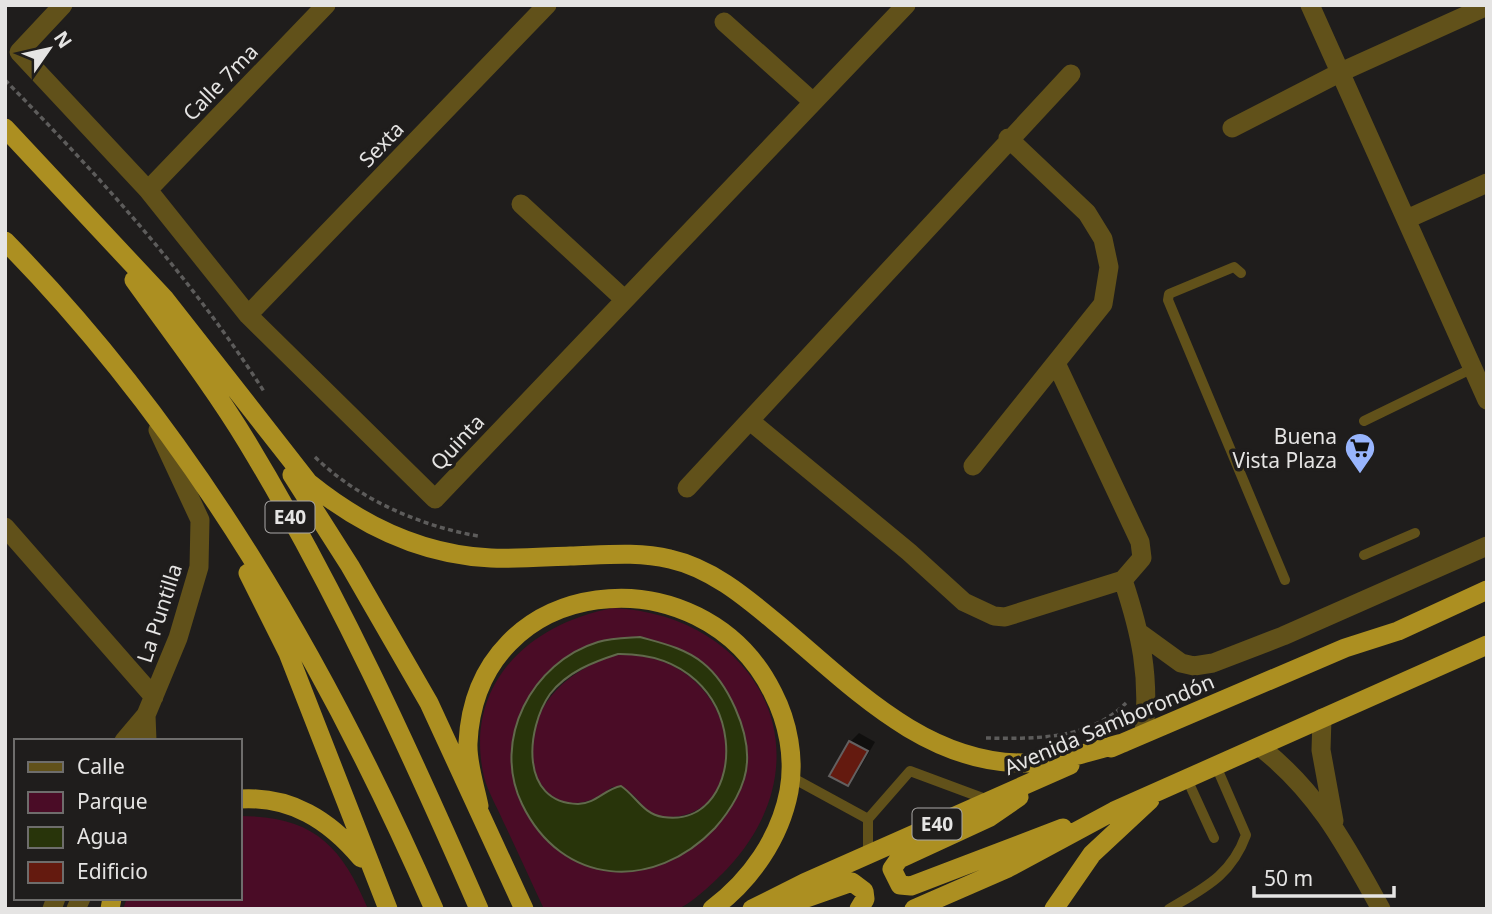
<svg xmlns="http://www.w3.org/2000/svg" width="1492" height="914" viewBox="0 0 1492 914" font-family="'Noto Sans',sans-serif">
<style>
.green{fill:#4a0c26;fill-rule:evenodd}
.water{fill:#28340a;stroke:#61694b;stroke-width:2;fill-rule:evenodd}
.shadow{fill:#0007}
.building{fill:#641a0f;stroke:#636060;stroke-width:2}
.lines{fill:none;stroke-linecap:round;stroke-linejoin:round}
.path{stroke:#5d5c5b;stroke-width:3.5;stroke-dasharray:5 3.5;stroke-linecap:butt}
.service{stroke:#61511a;stroke-width:10}
.minor{stroke:#61511a;stroke-width:19}
.trunk{stroke:#ac8f21;stroke-width:19}
.labels{text-anchor:middle;dominant-baseline:central;stroke-width:7;stroke-linejoin:round;paint-order:stroke}
.shield{fill:#1f1d1c;stroke:#aaa8a7;stroke-width:2}
.shield-label{font-size:19px;font-weight:bold;fill:#e5e4e3}
.street-label{font-size:21px;fill:#e5e4e3;stroke:#1f1d1c}
.poi-label{font-size:21px;fill:#e5e4e3;stroke:#1f1d1c;text-anchor:end}
</style>
<rect width="100%" height="100%" fill="#1f1d1c"/>
<path class="green" d="M613,608C759,615 832,757 727,869C717,879 691,905 677,909C666,911 651,909 640,909C608,909 576,909 544,909C530,879 517,850 503,821C497,807 488,792 484,777C463,685 528,624 613,608ZM661,643L716,676L739,721L744,741L702,841L598,868L557,848L537,827L522,803L513,776L547,672Z
M618,654C746,653 760,819 666,817C646,817 642,800 628,791C625,788 617,788 612,787C532,853 478,697 618,654Z
M240,816C312,816 341,844 368,909H123L127,898H240Z"/>
<path class="water" d="M640,637C661,643 685,648 703,663C728,683 749,730 747,762C746,786 730,811 715,828C654,892 562,887 522,804C491,740 532,662 598,642C611,638 625,638 640,637ZM618,654C757,652 751,831 663,817C643,814 636,796 621,786C605,789 595,804 578,804C519,803 526,728 550,694C567,672 593,662 618,654Z"/>
<path class="shadow" d="M859,733L875,742L856,775L847,784L850,742Z"/>
<path class="building" d="M849,741L868,751L848,786L829,776Z"/>
<g class="lines">
<path class="path" d="M5,80C102,179 190,276 265,393
M315,457C358,499 420,526 478,536
M986,738C1035,739 1089,740 1126,703"/>
<path class="service" d="M1241,273L1234,267L1169,294L1168,300L1285,580
M1364,421L1473,368
M1364,555L1415,533
M791,777L868,819L910,771L988,800
M1187,779L1214,838
M868,854V819
M1169,909C1204,888 1231,876 1246,835L1216,766"/>
<path class="minor" d="M63,5L19,52L148,190L248,315L435,499L906,5
M1310,5L1487,400
M724,22L812,101
M1232,128L1341,72L1487,6
M148,190L326,5
M521,204L624,299
M1407,219L1487,183
M248,315L547,5
M750,421L909,552L964,602L994,616L1005,617L1123,580L1142,558L1140,542L1056,363
M973,466L1103,304L1109,267L1103,239L1087,213L1008,138
M687,488L1071,74
M5,527L154,697
M1123,580C1141,634 1150,676 1144,733
M1141,634L1181,663L1194,666L1213,663L1283,636L1487,546
M146,715L147,741
M1322,718L1321,750L1334,821
M124,741L146,715L178,638L199,567L200,520L158,430
M1260,747C1318,792 1346,846 1381,909
M52,909L56,898
M76,909L81,898"/>
<path class="trunk" d="M5,128L165,299L309,483C361,525 423,555 491,558C517,559 544,557 570,556C603,555 638,551 670,559C710,568 743,595 774,621C847,681 922,764 1025,763C1058,763 1091,751 1123,743
M5,241C192,431 328,666 434,909
M134,280C172,333 213,386 247,442C337,591 409,749 479,909
M292,475L350,566L429,703L524,909
M248,573L288,653L388,909
M1111,748L1345,648L1398,631L1487,590
M1019,797L990,817L899,859L892,869L900,885L911,886L1063,828
M240,799C291,796 329,820 361,858
M479,806C475,786 467,763 468,743C476,572 702,549 773,693C788,722 795,758 789,791C780,838 751,880 712,909
M110,909L112,898
M752,909L804,883L1070,765
M775,909L852,882L864,891L865,899L859,909
M914,909L1008,868L1114,811L1487,645
M1054,909L1092,854L1150,800"/>
</g>
<defs>
<g id="supermarket-pin" transform="scale(1.575)"><path d="M0 17L-7.5 6A9.5 9.5 0 1 1 7.5 6Z" fill="#98b5fd" stroke="#1f1d1c"/><path d="M-6-5.5h2.5l.6 2H6L4.5 2H-2.5L-4.4-4H-6ZM-1.5 3.2a1.3 1.3 0 1 0 .1 0ZM3 3.2a1.3 1.3 0 1 0 .1 0Z" fill="#111"/></g>
</defs>
<g fill-rule="evenodd">
<use href="#supermarket-pin" x="1360" y="448"/>
</g>
<g class="labels">
<g class="shield">
<rect x="265.5" y="501.5" width="49" height="31" rx="5"/>
<rect x="912.5" y="808.5" width="49" height="31" rx="5"/>
</g>
<g class="shield-label">
<text x="290" y="517">E40</text>
<text x="937" y="824">E40</text>
</g>
<g class="street-label">
<text transform="translate(220 82) rotate(-46)">Calle 7ma</text>
<text transform="translate(381 144) rotate(-46)">Sexta</text>
<text transform="translate(457 442) rotate(-47)">Quinta</text>
<text transform="translate(159 613) rotate(-72)">La Puntilla</text>
<text transform="translate(1109 724) rotate(-23)">Avenida Samborondón</text>
</g>
<g class="poi-label">
<text x="1337" y="436">Buena<tspan x="1337" dy="24">Vista Plaza</tspan></text>
</g>
</g>
<rect width="1492" height="914" fill="none" stroke="#e5e4e3" stroke-width="14"/>
<rect x="14" y="739" width="228" height="161" fill="#1f1d1c" stroke="#6e6d6c" stroke-width="2"/>
<rect x="28" y="762" width="35" height="10" fill="#61511a" stroke="#6e6d6c" stroke-width="2"/>
<text x="77" y="774" font-size="21" fill="#e5e4e3">Calle</text>
<rect x="28" y="792" width="35" height="21" fill="#4a0c26" stroke="#6e6d6c" stroke-width="2"/>
<text x="77" y="809" font-size="21" fill="#e5e4e3">Parque</text>
<rect x="28" y="827" width="35" height="21" fill="#28340a" stroke="#6e6d6c" stroke-width="2"/>
<text x="77" y="844" font-size="21" fill="#e5e4e3">Agua</text>
<rect x="28" y="862" width="35" height="21" fill="#641a0f" stroke="#6e6d6c" stroke-width="2"/>
<text x="77" y="879" font-size="21" fill="#e5e4e3">Edificio</text>
<g transform="translate(49 49) rotate(56)" stroke="#1f1d1c" stroke-width="5" paint-order="stroke">
<path d="M0-5L12 26L0 18L-12 26Z" fill="#e5e4e3"/>
<text y="-10" font-size="19" font-weight="bold" text-anchor="middle" fill="#e5e4e3">N</text>
</g>
<path d="M1254 886v10h140v-10" fill="none" stroke="#e5e4e3" stroke-width="3.5"/>
<text x="1264" y="886" font-size="21" fill="#e5e4e3" stroke="#1f1d1c" stroke-width="5" paint-order="stroke">50 m</text>
</svg>
